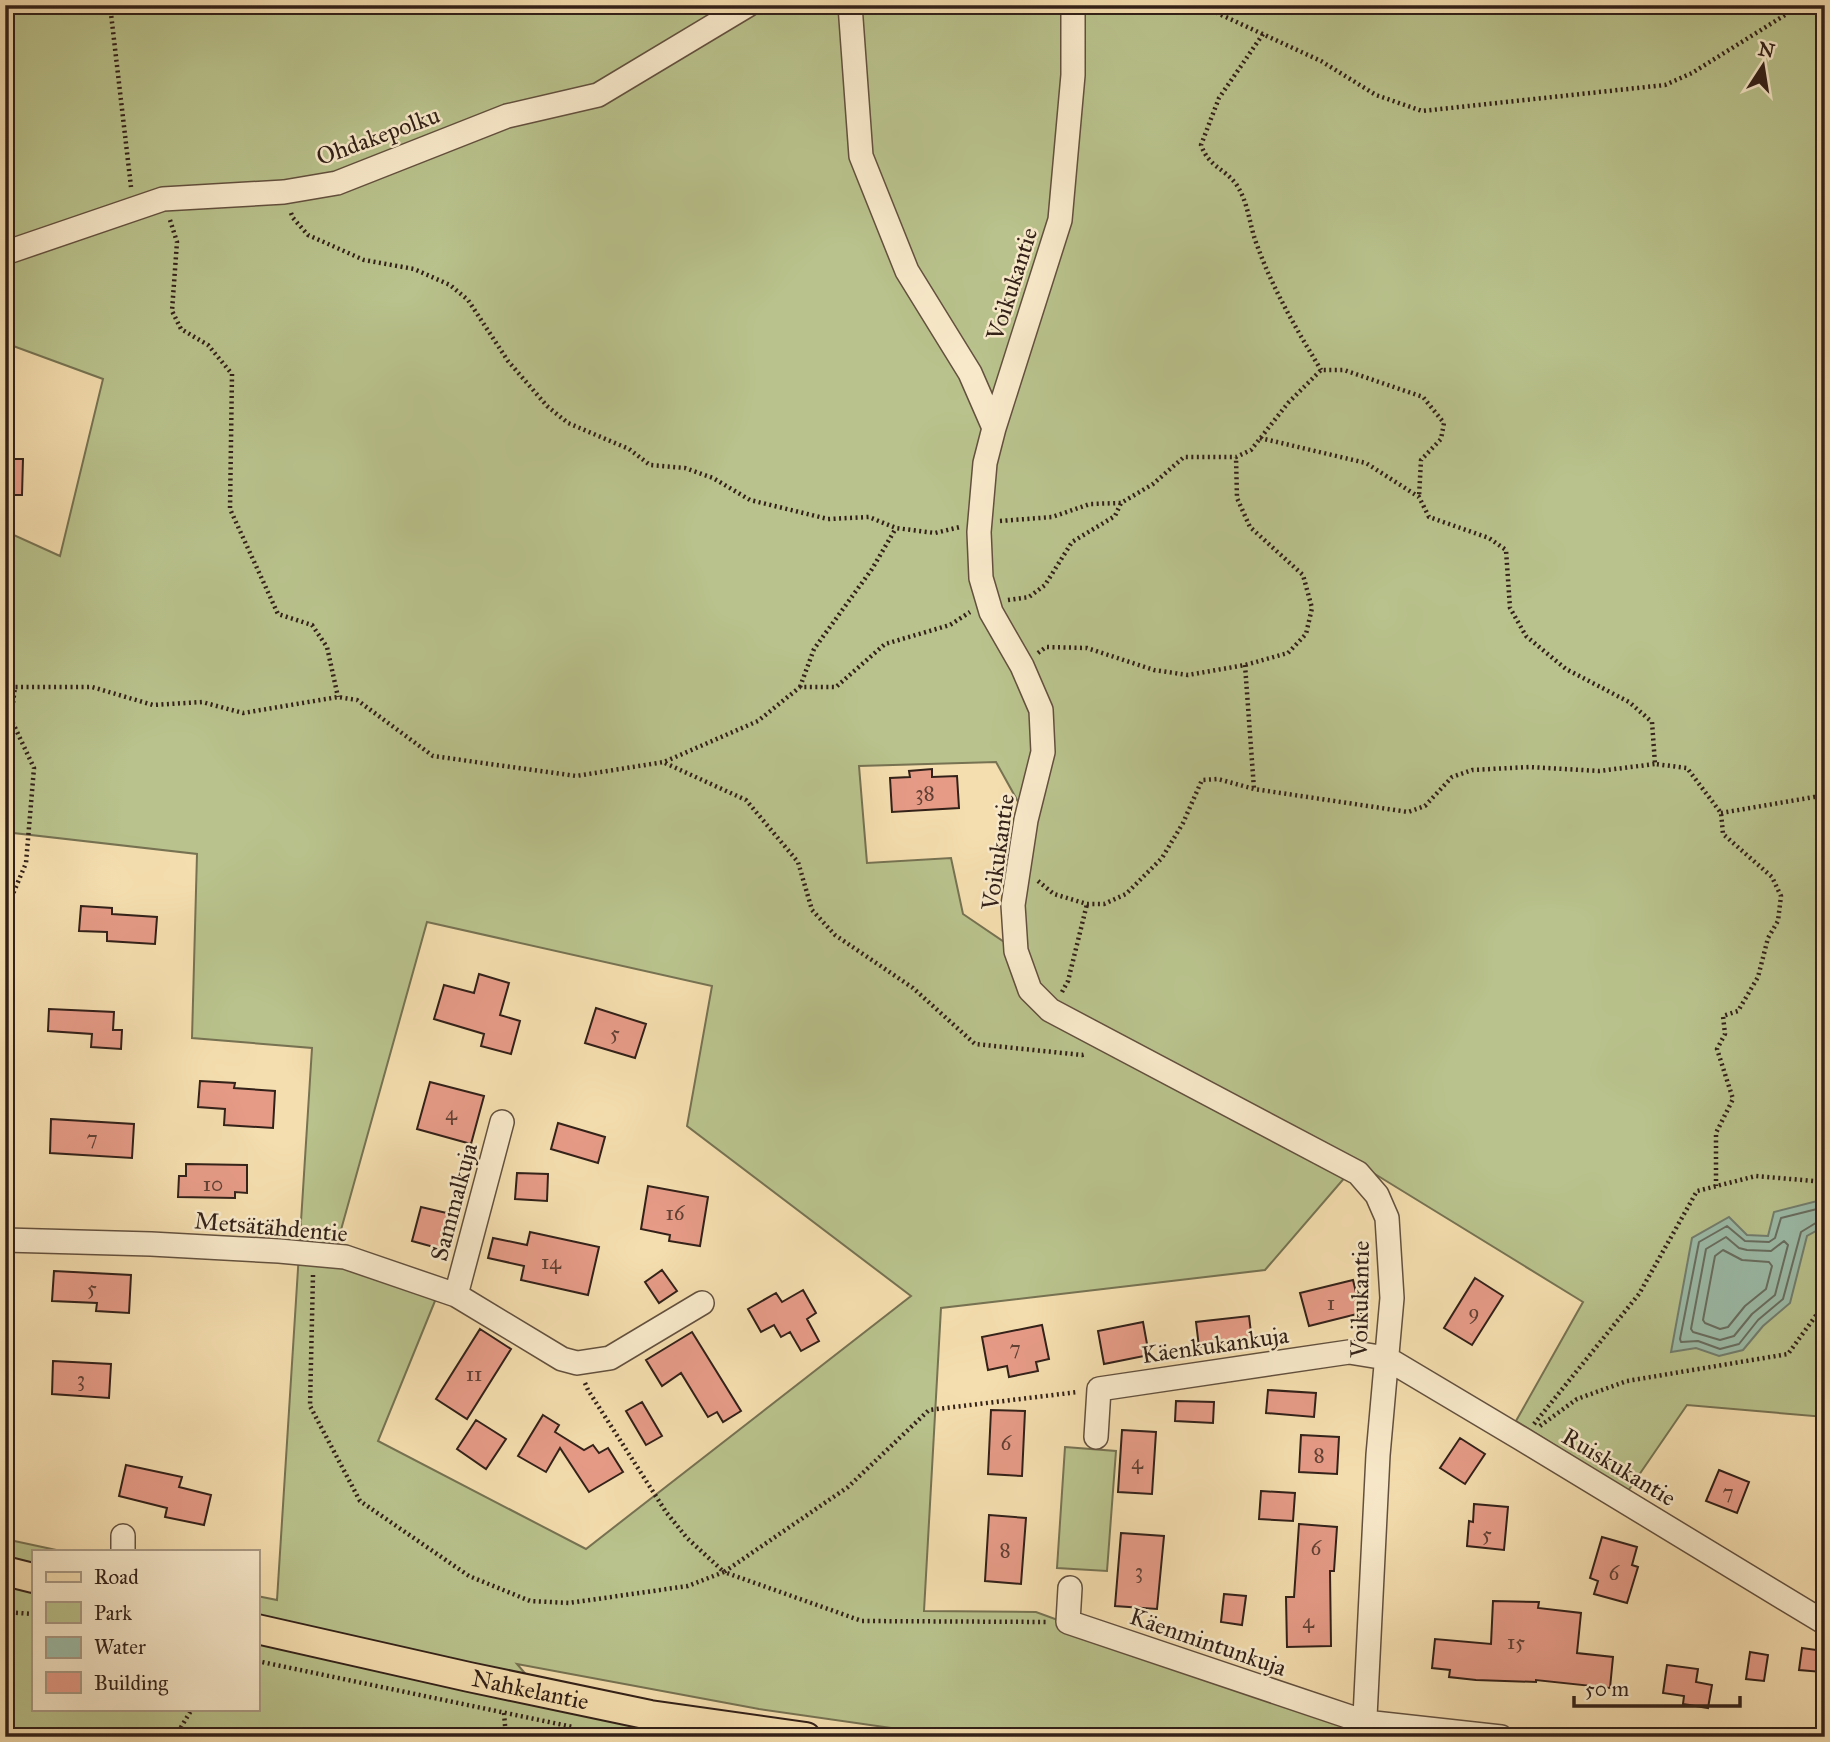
<svg xmlns="http://www.w3.org/2000/svg" width="1830" height="1742" viewBox="0 0 1830 1742" font-family="'IM FELL Great Primer',serif">
<style>
.green{fill:#b9c28c;stroke:#767252;stroke-width:2;fill-rule:evenodd}
.water{fill:#9cbca9;stroke:#727e6f;stroke-width:2}
.lines{fill:none;stroke-linecap:round;stroke-linejoin:round}
.shore{stroke:#686e61;stroke-width:2}
.building{fill:#e69b87;stroke:#332119;stroke-width:2}
.minor-casing{stroke:#63503e;stroke-width:26}
.major-casing{stroke:#332119;stroke-width:32}
.path{stroke:#332119;stroke-width:4.5;stroke-dasharray:2 3.5;stroke-linecap:butt}
.minor{stroke:#f8e9ca;stroke-width:23}
.major{stroke:#f4ddae;stroke-width:28}
.labels{text-anchor:middle;dominant-baseline:central;stroke-width:5;stroke-linejoin:round;paint-order:stroke}
.number-label{font-size:21px;fill:#604034}
.street-label{font-size:24px;fill:#332119;stroke:#f8e9ca}
</style>
<rect width="100%" height="100%" fill="#f4ddae"/>
<filter id="stains"><feTurbulence type="fractalNoise" baseFrequency=".00286" numOctaves="4"/><feColorMatrix values="0 0 0 0 .2 0 0 0 0 .09 0 0 0 0 .02 0 0 0 .5 -.17"/></filter>
<radialGradient id="worn" r=".72"><stop offset=".6" stop-color="#630" stop-opacity="0"/><stop offset="1" stop-color="#630" stop-opacity=".3"/></radialGradient>
<path class="green" d="M5,5H1065V74L1053,218L971,532L1035,712L1038,751L1021,807L996,762L859,766L867,863L951,858L963,914L1007,944L1021,991L1347,1175L1265,1270L941,1308L924,1611L1036,1612L1353,1728V1737H954L759,1709L517,1664L553,1706L729,1737H5V1539L61,1551H33V1709H257V1596L277,1600L312,1048L192,1038L197,854L5,832V531L60,556L103,379L5,343ZM427,922L712,986L687,1126L911,1296L586,1549L378,1441L437,1296L332,1262Z
M1080,5H1825V1417L1687,1405L1628,1491L1516,1421L1583,1302L1357,1163L1057,1007L1035,986L1023,950L1021,904L1050,752L987,578L994,463L1068,221Z
M1065,1447L1116,1451L1107,1571L1057,1568Z"/>
<path class="water" d="M1825,1199V1226L1807,1236L1790,1303L1763,1326L1743,1350L1719,1356L1696,1348L1671,1352L1692,1238L1729,1217L1747,1235L1768,1236L1774,1212Z"/>
<g class="lines">
<path class="shore" d="M1825,1207L1781,1218L1775,1238L1769,1242L1745,1241L1727,1226L1699,1242L1680,1339L1681,1342L1698,1341L1720,1349L1739,1344L1758,1320L1783,1299L1801,1232L1819,1221H1825
M1726,1237L1739,1248L1747,1250L1771,1251L1784,1241L1788,1245L1775,1295L1752,1314L1734,1336L1720,1340L1693,1332L1691,1329L1706,1249Z
M1723,1250L1742,1260L1769,1262L1772,1266L1766,1289L1745,1306L1728,1327L1720,1329L1705,1323L1703,1320L1715,1256Z"/>
</g>
<path class="building" d="M5,459H23L22,495H5Z
M932,769V777L957,776L959,808L892,812L890,778L910,777L909,771Z
M81,906L112,908V914L157,917L155,944L107,941V932L79,931Z
M479,974L509,983L500,1015L520,1021L511,1054L481,1046L484,1034L434,1019L444,985L474,993Z
M596,1008L646,1024L635,1058L585,1043Z
M49,1009L114,1012L113,1030H122L121,1049L91,1047L92,1034L48,1031Z
M200,1081L235,1083L234,1088L275,1091L273,1128L224,1125L225,1109L198,1107Z
M430,1082L484,1096L471,1144L417,1129Z
M51,1119L134,1124L132,1158L50,1153Z
M558,1123L605,1137L598,1163L551,1149Z
M186,1164L247,1165V1193L235,1192V1198L178,1197L179,1176H186Z
M517,1173L548,1174L547,1201L515,1199Z
M648,1186L708,1197L700,1246L669,1241L670,1235L641,1229Z
M421,1207L451,1214L441,1249L412,1241Z
M530,1232L599,1247L588,1295L521,1280L524,1266L488,1258L493,1238L527,1245Z
M662,1270L677,1291L659,1303L645,1282Z
M54,1271L131,1275L129,1313L96,1311L97,1303L52,1301Z
M1475,1278L1503,1296L1472,1345L1444,1328Z
M1353,1280L1361,1313L1309,1326L1300,1293Z
M803,1290L816,1313L807,1319L819,1341L801,1351L790,1332L781,1337L774,1325L761,1332L748,1309L776,1293L782,1302Z
M1249,1316L1252,1341L1199,1347L1196,1322Z
M1143,1322L1149,1355L1104,1364L1098,1331Z
M1042,1325L1049,1359L1036,1362L1038,1371L1009,1377L1007,1366L988,1370L982,1337Z
M480,1329L511,1349L467,1419L436,1399Z
M692,1332L741,1411L723,1422L717,1412L708,1417L681,1373L662,1386L646,1360Z
M53,1361L111,1364L109,1398L52,1394Z
M1268,1390L1316,1393L1314,1417L1266,1413Z
M1176,1401L1214,1402L1213,1423L1175,1421Z
M642,1402L662,1436L646,1445L626,1411Z
M991,1410L1025,1411L1022,1476L988,1474Z
M543,1415L559,1425L555,1432L584,1450L593,1445L599,1453L608,1448L623,1472L589,1492L560,1448L546,1472L518,1456Z
M476,1420L506,1439L486,1469L457,1449Z
M1122,1430L1156,1432L1152,1494L1118,1492Z
M1301,1435L1339,1437L1337,1474L1299,1472Z
M1460,1438L1485,1454L1465,1484L1440,1468Z
M126,1465L182,1477L179,1487L211,1495L204,1525L165,1517L167,1508L119,1496Z
M1719,1470L1749,1482L1737,1513L1706,1501Z
M1261,1491L1295,1493L1293,1521L1259,1519Z
M1474,1504L1508,1507L1504,1550L1467,1546L1469,1521L1473,1522Z
M989,1515L1026,1518L1021,1584L985,1581Z
M1299,1524L1337,1527L1334,1571H1330L1331,1646L1287,1647L1286,1597H1294Z
M1121,1533L1164,1536L1157,1609L1115,1606Z
M1602,1537L1637,1547L1632,1565L1638,1567L1627,1603L1594,1594L1598,1581L1590,1578Z
M1224,1594L1246,1596L1242,1625L1221,1622Z
M1493,1601L1539,1602L1538,1608L1581,1613L1577,1653L1613,1657L1610,1688L1536,1680V1682L1476,1680L1449,1677L1450,1670L1432,1668L1435,1639L1491,1644Z
M1802,1648L1824,1651L1822,1672L1799,1670Z
M1750,1652L1768,1655L1764,1681L1746,1679Z
M1667,1665L1698,1669L1696,1682L1712,1685L1708,1708L1683,1704L1684,1696L1663,1693Z"/>
<g class="lines">
<g class="minor-casing">
<path id="minor" d="M850,5L861,156L907,271L970,373L994,428
M1073,5V75L1060,220L994,428L985,463L979,532L981,578L991,612L1022,666L1041,710L1043,752L1026,820L1013,905L1016,951L1030,990L1050,1010L1358,1173L1377,1195L1387,1218L1392,1298L1378,1455L1364,1737
M5,253L163,199L284,192L337,183L507,116L598,95L748,5
M5,1240L151,1244L279,1251L345,1257L456,1295L562,1359L577,1363L610,1358L702,1303
M456,1295L502,1122
M1096,1437L1099,1389L1349,1352L1386,1358L1522,1439L1825,1623
M123,1551V1536
M1070,1588L1068,1622L1365,1722L1501,1737"/>
</g>
<g class="major-casing">
<g id="major">
<path d="M5,1571L33,1578"/>
<path id="s1" d="M257,1629L469,1677L650,1715L806,1737"/>
</g>
</g>
<path class="path" d="M110,5L131,187
M1208,5L1215,12L1321,61L1376,95L1422,111L1665,85L1692,73L1801,5
M1263,34L1219,98L1201,145C1209,167 1224,168 1236,184C1249,203 1249,225 1257,245C1273,290 1297,330 1321,370
M291,213L293,218L308,235L364,260L414,269L450,285L468,300L508,361L547,406L568,423L629,449L650,465L685,468L713,478L750,500L828,519L869,517L896,528L935,533L960,527
M170,220L177,242L172,311L181,329L208,345L232,374L230,509L278,614L312,625L327,647L338,697
M1260,438L1366,463L1419,497L1429,517L1489,538L1506,550L1510,608L1526,636L1566,669L1629,702L1652,722L1655,764L1687,768L1721,813L1723,834L1772,877L1781,896L1778,921L1768,938L1758,977L1738,1011L1723,1016L1725,1034L1717,1049L1733,1099L1716,1133V1186
M1000,521L1052,517L1090,504L1121,503L1153,484L1184,457H1236L1251,450L1288,403L1321,370H1344L1423,397L1444,423L1441,439L1421,460L1419,497
M1008,600L1029,597L1045,585L1072,542L1115,516L1121,503
M1038,653L1046,647L1087,648L1154,670L1188,675L1245,665L1288,653L1306,634L1312,608L1303,575L1250,527L1237,498L1236,457
M1245,665L1254,789
M5,684L15,687H92L153,705L202,702L243,713L338,697L357,700L433,756L576,776L664,762L758,721L800,687H836L885,644L950,625L970,612
M800,687L814,649L872,569L896,528
M665,763L746,800L798,862L812,910L835,935L913,988L975,1044L1082,1055L1086,1054
M1721,813L1814,797H1825
M1038,881L1054,894L1087,904H1104L1126,894L1162,858L1183,823L1202,780L1218,779L1254,789L1408,812L1425,806L1452,777L1472,770L1529,767L1599,771L1655,764
M5,913L26,863L34,768L11,719L15,687
M1062,992L1068,981L1087,904
M313,1275L310,1406L360,1501L469,1576L530,1601L569,1603L688,1586L724,1572L862,1621L1049,1622
M585,1383L588,1390L666,1512L687,1538L724,1572L848,1487L929,1410L1078,1392
M1534,1424L1639,1294L1697,1191L1756,1176L1825,1182
M1540,1426L1577,1399L1627,1381L1788,1354L1825,1303
M5,1612L33,1614
M257,1661L573,1727
M504,1713L506,1737
M175,1737L192,1709"/>
<use href="#minor" class="minor"/>
<use href="#major" class="major"/>
</g>
<g class="labels">
<g class="number-label">
<text x="925" y="793">38</text>
<text x="615" y="1033">5</text>
<text x="451" y="1113">4</text>
<text x="92" y="1138">7</text>
<text x="213" y="1184">10</text>
<text x="675" y="1213">16</text>
<text x="551" y="1262">14</text>
<text x="92" y="1288">5</text>
<text x="1331" y="1303">1</text>
<text x="1474" y="1312">9</text>
<text x="1015" y="1348">7</text>
<text x="474" y="1374">11</text>
<text x="81" y="1379">3</text>
<text x="1006" y="1443">6</text>
<text x="1319" y="1455">8</text>
<text x="1137" y="1462">4</text>
<text x="1728" y="1492">7</text>
<text x="1487" y="1534">5</text>
<text x="1316" y="1548">6</text>
<text x="1005" y="1550">8</text>
<text x="1139" y="1571">3</text>
<text x="1614" y="1573">6</text>
<text x="1308" y="1621">4</text>
<text x="1516" y="1642">15</text>
</g>
<g class="street-label">
<text transform="translate(378 136) rotate(-20)">Ohdakepolku</text>
<text transform="translate(1012 284) rotate(-72)">Voikukantie</text>
<text transform="translate(998 852) rotate(-82)">Voikukantie</text>
<text transform="translate(454 1202) rotate(-75)">Sammalkuja</text>
<text transform="translate(271 1227) rotate(5)">Metsätähdentie</text>
<text transform="translate(1360 1299) rotate(-89)">Voikukantie</text>
<text transform="translate(1215 1345) rotate(-8)">Käenkukankuja</text>
<text transform="translate(1619 1467) rotate(31)">Ruiskukantie</text>
<text transform="translate(1208 1642) rotate(19)">Käenmintunkuja</text>
<text stroke="none"><textPath href="#s1" startOffset="280">Nahkelantie</textPath></text>
</g>
</g>
<rect width="1830" height="1742" fill="none" stroke="#f4ddae" stroke-width="28"/>
<rect x="7" y="7" width="1816" height="1728" fill="none" stroke="#332119" stroke-width="3.5"/>
<rect x="14" y="14" width="1802" height="1714" fill="none" stroke="#332119" stroke-width="2"/>
<rect x="32" y="1550" width="228" height="161" fill="#f8e9ca" stroke="#a99983" stroke-width="2"/>
<rect x="46" y="1572" width="35" height="10" fill="#f4ddae" stroke="#a99983" stroke-width="2"/>
<text x="94" y="1584" font-size="21" fill="#332119">Road</text>
<rect x="46" y="1602" width="35" height="21" fill="#b9c28c" stroke="#a99983" stroke-width="2"/>
<text x="94" y="1620" font-size="21" fill="#332119">Park</text>
<rect x="46" y="1637" width="35" height="21" fill="#9cbca9" stroke="#a99983" stroke-width="2"/>
<text x="94" y="1654" font-size="21" fill="#332119">Water</text>
<rect x="46" y="1672" width="35" height="21" fill="#e69b87" stroke="#a99983" stroke-width="2"/>
<text x="94" y="1690" font-size="21" fill="#332119">Building</text>
<g transform="translate(1763 66) rotate(12)" stroke="#f8e9ca" stroke-width="5" paint-order="stroke">
<path d="M0-5L12 26L0 18L-12 26Z" fill="#332119"/>
<text y="-10" font-size="19" font-weight="bold" text-anchor="middle" fill="#332119">N</text>
</g>
<path d="M1574 1696v10h166v-10" fill="none" stroke="#332119" stroke-width="3.5"/>
<text x="1585" y="1696" font-size="21" fill="#332119" stroke="#f8e9ca" stroke-width="5" paint-order="stroke">50 m</text>
<rect width="100%" height="100%" filter="url(#stains)"/>
<rect width="100%" height="100%" fill="url(#worn)"/>
</svg>
